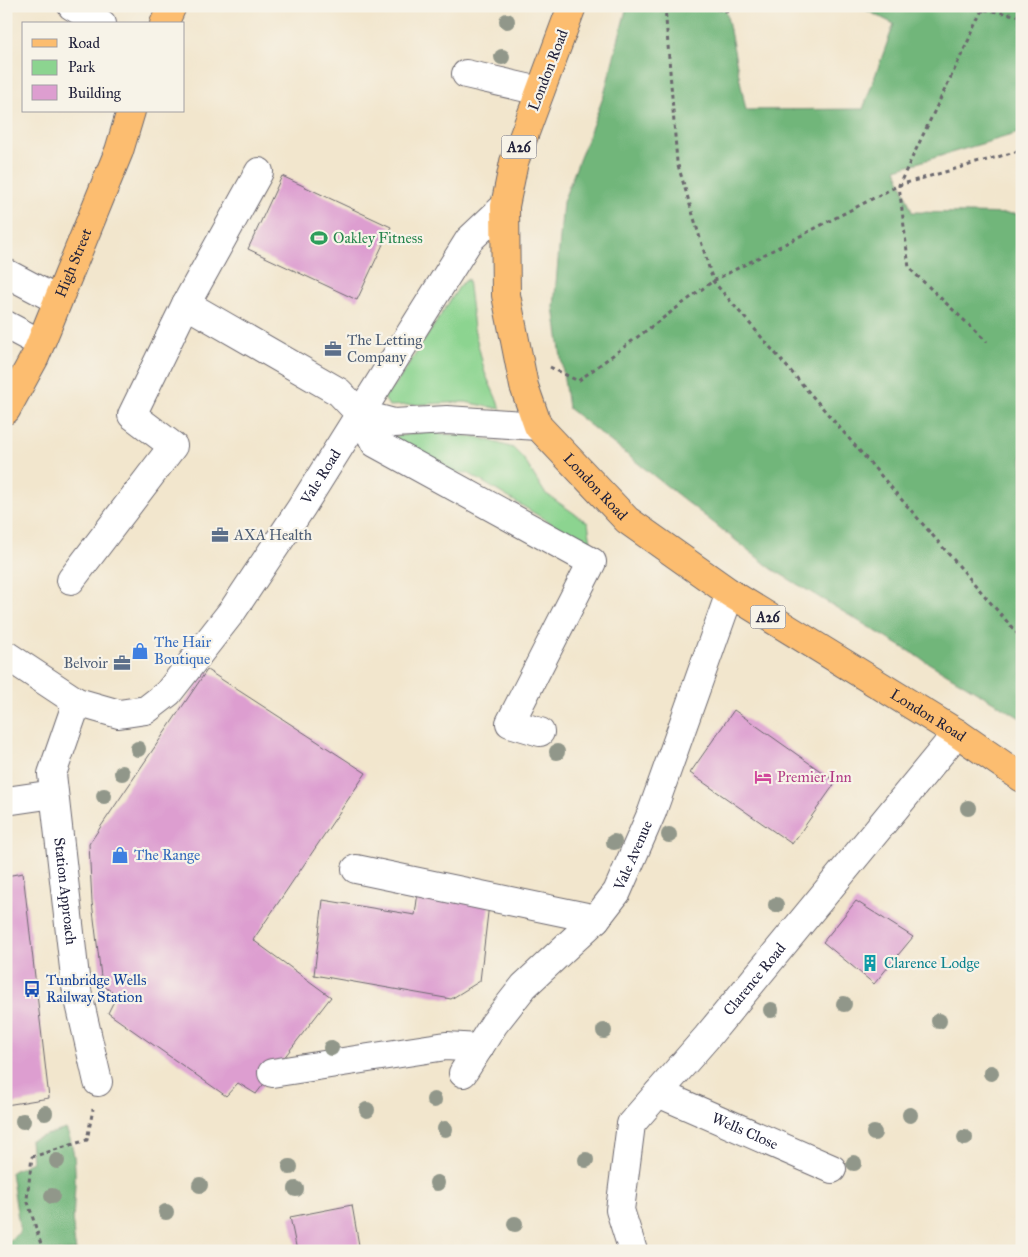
<svg xmlns="http://www.w3.org/2000/svg" width="1028" height="1257" viewBox="0 0 1028 1257" font-family="'IM FELL Great Primer',serif">
<style>
.green{fill:#8cd490;stroke:#577b66}
.forest{fill:#71b67a;stroke:#4a6c5a}
.building{fill:#dd9ed0}
.lines{fill:none;stroke-linecap:round;stroke-linejoin:round}
.minor-casing{stroke:#6b676e;stroke-width:30}
.major-casing{stroke:#6b676e;stroke-width:30}
.highway-casing{stroke:#6b676e;stroke-width:30}
.path{stroke:#6b676e;stroke-width:3;stroke-dasharray:4 4;stroke-linecap:butt}
.minor{stroke:#fff;stroke-width:28}
.major{stroke:#fcbd6f;stroke-width:28}
.highway{stroke:#fcbd6f;stroke-width:28}
.tree{fill:#91978a}
.labels{text-anchor:middle;dominant-baseline:central;stroke-width:4.5;stroke-linejoin:round;paint-order:stroke}
.shield{fill:#f7f3e8;stroke:#62616f;stroke-width:1}
.shield-label{font-size:14px;font-weight:bold;fill:#22223b}
.street-label{font-size:15px;fill:#22223b;stroke:#f7f3e8}
.leisure-label{font-size:15px;fill:#27864d;stroke:#f7f3e8;text-anchor:start}
.service-label{font-size:15px;fill:#4e5e75;stroke:#f7f3e8;text-anchor:start}
.shop-label{font-size:15px;fill:#366cbe;stroke:#f7f3e8;text-anchor:start}
.hotel-label{font-size:15px;fill:#b23c85;stroke:#f7f3e8;text-anchor:start}
.culture-label{font-size:15px;fill:#0d838f;stroke:#f7f3e8;text-anchor:start}
.transit-label{font-size:15px;fill:#164399;stroke:#f7f3e8;text-anchor:start}
</style>
<rect width="100%" height="100%" fill="#f7f3e8"/>
<filter id="ink" filterUnits="userSpaceOnUse"><feTurbulence type="fractalNoise" baseFrequency=".02" numOctaves="2"/><feDisplacementMap in="SourceGraphic" scale="10" xChannelSelector="R" yChannelSelector="G"/><feConvolveMatrix kernelMatrix="1 2 1 2 8 2 1 2 1" color-interpolation-filters="sRGB"/></filter>
<filter id="wash" filterUnits="userSpaceOnUse"><feTurbulence type="fractalNoise" baseFrequency=".0096" numOctaves="4" result="noise"/><feDisplacementMap in="SourceGraphic" scale="20" xChannelSelector="R" yChannelSelector="G"/><feGaussianBlur stdDeviation="1.12" result="paint"/><feColorMatrix in="noise" values="0 0 0 0 0 0 0 0 0 0 0 0 0 0 0 0 0 1.4 0 .05"/><feComposite in="paint" operator="in"/></filter>
<g filter="url(#wash)">
<rect width="100%" height="100%" fill="#f2e6cd"/>
<path class="green" d="M468,279L474,328L485,373L501,409L465,402L389,406L384,398L398,381L461,284Z
M424,432L478,437L513,448L523,458L545,493L588,523L592,548L468,473L442,471L393,437Z"/>
<path class="forest" d="M627,6H725L746,110L863,109L894,24L858,6H1022V132L896,169L912,212L1022,214V719L772,569L568,408L554,307L563,202L604,95Z
M66,1129C85,1168 67,1210 76,1251H6V1243L20,1232L11,1172L32,1162L30,1140Z"/>
<g id="blocks">
<path class="building" d="M282,176L391,227L357,300L248,249Z
M207,670L366,773L253,940L331,997L256,1094L238,1083L226,1096L108,1013L117,995L102,985L92,902L89,844Z
M734,710L836,782L792,844L690,773Z
M23,873L49,1098L6,1105V876Z
M418,892L489,904L480,981L451,999L314,975L323,900L415,915Z
M856,901L913,937L874,984L823,942Z
M352,1205L360,1251H297L290,1217Z"/>
</g>
</g>
<g filter="url(#ink)">
<use href="#blocks" fill-opacity="0" stroke="#6b676e" stroke-width="1"/>
<g class="lines">
<g class="minor-casing">
<g id="minor">
<path d="M72,6L102,24"/>
<path d="M466,74L540,91"/>
<path d="M6,273L57,300"/>
<path d="M186,304L339,392L360,414L375,443L592,562L510,723L540,732"/>
<path d="M6,325L40,343"/>
<path d="M360,414L394,423L447,420L538,426"/>
<path d="M71,580L173,446L132,415L186,304L259,172"/>
<path id="s1" d="M6,655L77,702L119,714L146,710L168,693L233,610L301,508L469,240L505,206"/>
<path id="s2" d="M77,702L52,774L76,986L98,1082"/>
<path d="M6,801L54,794"/>
<path d="M356,869L596,919"/>
<path d="M272,1073L446,1046L479,1048"/>
<path id="s3" d="M463,1073L494,1024L524,986L596,919L617,892L652,812L730,593"/>
<path id="s4" d="M658,1093L832,1169"/>
<path id="s5" d="M633,1251L620,1210L631,1124L707,1037L957,733"/>
</g>
</g>
<g class="major-casing">
<g id="major">
<path d="M164,24L172,6"/>
<path id="s6" d="M6,410L35,357L119,151L131,111"/>
</g>
</g>
<g class="highway-casing">
<g id="highway">
<path id="s7" d="M572,6L514,162L505,206L506,295L524,386L538,426L627,520L730,593L957,733L1022,778"/>
</g>
</g>
<path class="path" d="M665,6L677,162L713,281L1022,639
M701,6L727,11L737,6
M961,6L1022,16
M983,10L899,185L909,268L987,342
M550,367L578,381L713,281L899,185L1022,150
M43,1251L27,1199L32,1157L87,1140L93,1109"/>
<use href="#minor" class="minor"/>
<use href="#major" class="major"/>
<use href="#highway" class="highway"/>
</g>
<g class="tree">
<circle cx="507" cy="21" r="8"/>
<circle cx="502" cy="57" r="8"/>
<circle cx="138" cy="749" r="8"/>
<circle cx="557" cy="752" r="8"/>
<circle cx="122" cy="773" r="8"/>
<circle cx="104" cy="796" r="8"/>
<circle cx="968" cy="808" r="8"/>
<circle cx="669" cy="835" r="8"/>
<circle cx="614" cy="842" r="8"/>
<circle cx="776" cy="905" r="8"/>
<circle cx="844" cy="1004" r="8"/>
<circle cx="771" cy="1010" r="8"/>
<circle cx="939" cy="1021" r="8"/>
<circle cx="604" cy="1031" r="8"/>
<circle cx="331" cy="1048" r="8"/>
<circle cx="991" cy="1073" r="8"/>
<circle cx="434" cy="1100" r="8"/>
<circle cx="367" cy="1110" r="8"/>
<circle cx="45" cy="1113" r="8"/>
<circle cx="910" cy="1115" r="8"/>
<circle cx="23" cy="1121" r="8"/>
<circle cx="445" cy="1129" r="8"/>
<circle cx="874" cy="1133" r="8"/>
<circle cx="965" cy="1138" r="8"/>
<circle cx="586" cy="1160" r="8"/>
<circle cx="57" cy="1161" r="8"/>
<circle cx="854" cy="1163" r="8"/>
<circle cx="290" cy="1167" r="8"/>
<circle cx="437" cy="1183" r="8"/>
<circle cx="200" cy="1185" r="8"/>
<circle cx="296" cy="1189" r="8"/>
<circle cx="52" cy="1196" r="8"/>
<circle cx="166" cy="1212" r="8"/>
<circle cx="515" cy="1224" r="8"/>
</g>
</g>
<defs>
<g id="stadium-bare" transform="scale(1.35)"><path d="M0-5a6.5 5 0 1 0 0 10a6.5 5 0 1 0 0-10ZM-3.5-1.8h7v3.6h-7Z" fill="#2e9e5b" stroke="#f7f3e8" stroke-width="2.5" paint-order="stroke"/></g>
<g id="office-bare" transform="scale(1.35)"><path d="M-6-3h4V-5.5h4V-3h4V5H-6ZM-1-4.5V-3h2v-1.5ZM-6 0V1H6V0Z" fill="#5c6f8a" stroke="#f7f3e8" stroke-width="2.5" paint-order="stroke"/></g>
<g id="shop-bare" transform="scale(1.35)"><path d="M-5-2.5h2.3a2.7 3.5 0 0 1 5.4 0H5L5.5 6h-11ZM-1.5-2.5h3a1.5 2.3 0 0 0-3 0Z" fill="#3f7fe0" stroke="#f7f3e8" stroke-width="2.5" paint-order="stroke"/></g>
<g id="hotel-bare" transform="scale(1.35)"><path d="M-6-4.5h1.5V1H6V5H4.5V3h-9V5H-6ZM-4 0a1.8 1.8 0 1 1 3.6 0ZM.5 0V-2.5h3Q6-2.5 6 0Z" fill="#d1479c" stroke="#f7f3e8" stroke-width="2.5" paint-order="stroke"/></g>
<g id="building-bare" transform="scale(1.35)"><path d="M-4-6H4V6H1V3H-1V6H-4ZM-2.5-4.3h1.7v1.8h-1.7ZM.8-4.3h1.7v1.8H.8ZM-2.5-1h1.7V.8h-1.7ZM.8-1h1.7V.8H.8Z" fill="#0f9aa8" stroke="#f7f3e8" stroke-width="2.5" paint-order="stroke"/></g>
<g id="bus-bare" transform="scale(1.35)"><path d="M-5-6H5V4H4V6H2V4H-2V6H-4V4H-5ZM-3.5-4V0h7V-4ZM-3.5 1.2v1.5H-2V1.2ZM2 1.2v1.5H3.5V1.2Z" fill="#1a4fb4" stroke="#f7f3e8" stroke-width="2.5" paint-order="stroke"/></g>
</defs>
<g fill-rule="evenodd">
<use href="#stadium-bare" x="319" y="238"/>
<use href="#office-bare" x="333" y="349"/>
<use href="#office-bare" x="220" y="535"/>
<use href="#shop-bare" x="140" y="651"/>
<use href="#office-bare" x="122" y="663"/>
<use href="#hotel-bare" x="763" y="777"/>
<use href="#shop-bare" x="120" y="855"/>
<use href="#building-bare" x="870" y="963"/>
<use href="#bus-bare" x="32" y="989"/>
</g>
<g class="labels">
<g class="shield">
<rect x="501.5" y="135.5" width="35" height="23" rx="4"/>
<rect x="750.5" y="605.5" width="35" height="23" rx="4"/>
</g>
<g class="shield-label">
<text x="519" y="147">A26</text>
<text x="768" y="617">A26</text>
</g>
<g class="street-label">
<text transform="translate(548 70) rotate(-69)">London Road</text>
<text stroke="none"><textPath href="#s6" startOffset="162">High Street</textPath></text>
<text stroke="none"><textPath href="#s1" startOffset="449">Vale Road</textPath></text>
<text stroke="none"><textPath href="#s7" startOffset="519">London Road</textPath></text>
<text stroke="none"><textPath href="#s7" startOffset="924">London Road</textPath></text>
<text stroke="none"><textPath href="#s3" startOffset="279">Vale Avenue</textPath></text>
<text stroke="none"><textPath href="#s2" startOffset="194">Station Approach</textPath></text>
<text stroke="none"><textPath href="#s5" startOffset="320">Clarence Road</textPath></text>
<text stroke="none"><textPath href="#s4" startOffset="95">Wells Close</textPath></text>
</g>
<g class="leisure-label">
<text x="333" y="238">Oakley Fitness</text>
</g>
<g class="service-label">
<text x="347" y="340">The Letting<tspan x="347" dy="17">Company</tspan></text>
<text x="234" y="535">AXA Health</text>
<text x="108" y="663" text-anchor="end">Belvoir</text>
</g>
<g class="shop-label">
<text x="154" y="642">The Hair<tspan x="154" dy="17">Boutique</tspan></text>
<text x="134" y="855">The Range</text>
</g>
<g class="hotel-label">
<text x="777" y="777">Premier Inn</text>
</g>
<g class="culture-label">
<text x="884" y="963">Clarence Lodge</text>
</g>
<g class="transit-label">
<text x="46" y="980">Tunbridge Wells<tspan x="46" dy="17">Railway Station</tspan></text>
</g>
</g>
<rect width="1028" height="1257" fill="none" stroke="#f7f3e8" stroke-width="25"/>
<rect x="22" y="22" width="162" height="90" fill="#f7f3e8" stroke="#a29fa3"/>
<rect x="32" y="39" width="25" height="8" fill="#fcbd6f" stroke="#a29fa3"/>
<text x="68" y="48" font-size="15" fill="#22223b">Road</text>
<rect x="32" y="60" width="25" height="15" fill="#8cd490" stroke="#a29fa3"/>
<text x="68" y="72" font-size="15" fill="#22223b">Park</text>
<rect x="32" y="85" width="25" height="15" fill="#dd9ed0" stroke="#a29fa3"/>
<text x="68" y="98" font-size="15" fill="#22223b">Building</text>
</svg>
